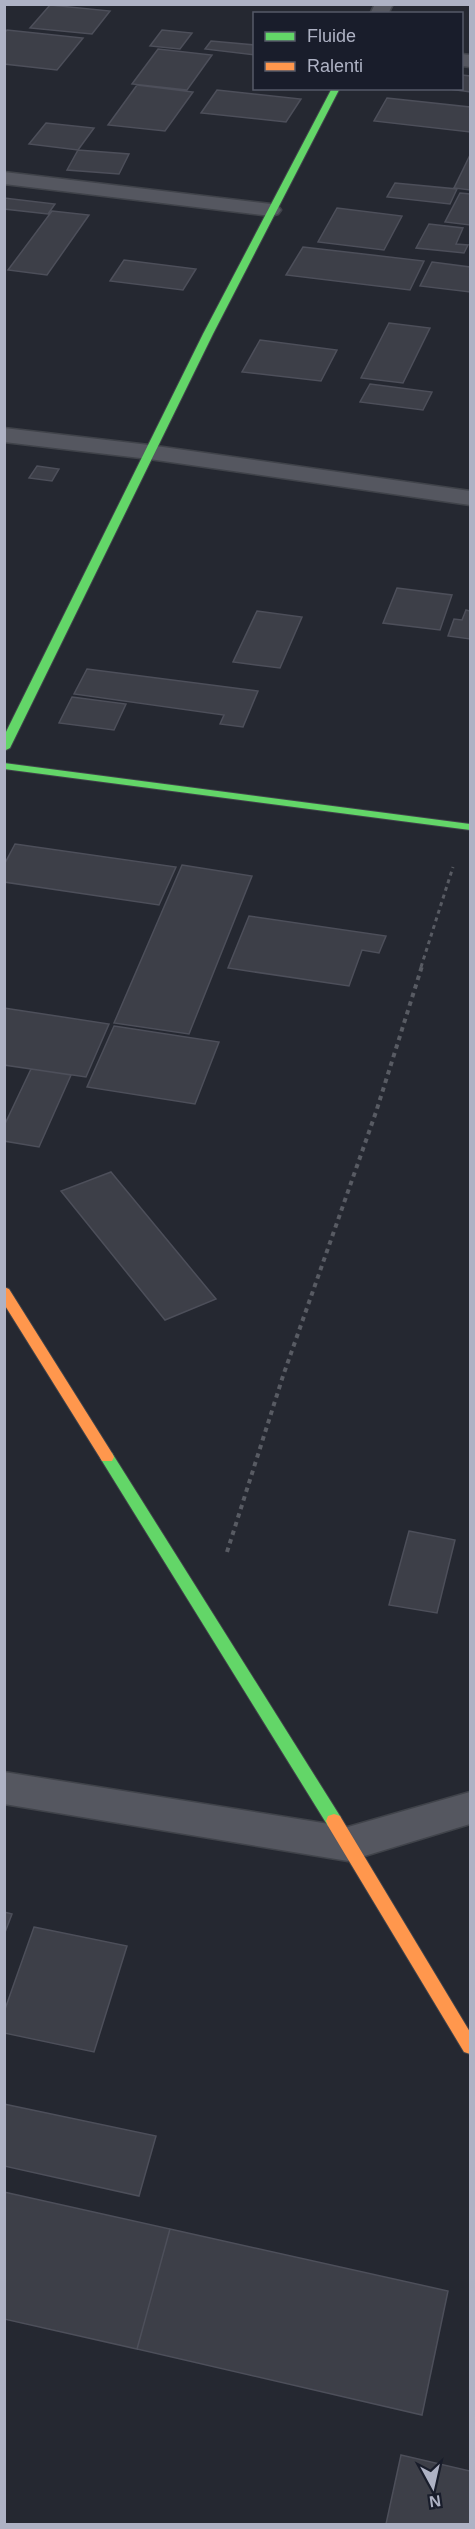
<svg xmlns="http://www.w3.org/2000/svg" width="475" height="2529" viewBox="0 0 475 2529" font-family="Helvetica,sans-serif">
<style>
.building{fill:#3d3f48;stroke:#4d4f5a;stroke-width:1.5}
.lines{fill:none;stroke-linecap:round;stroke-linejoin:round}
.street-casing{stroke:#40434a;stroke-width:3}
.fast-casing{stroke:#40434a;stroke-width:2}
.slow-casing{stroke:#40434a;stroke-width:2}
.path-far1{stroke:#585b63;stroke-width:3;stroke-dasharray:4 4;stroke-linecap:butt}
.path{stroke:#585b63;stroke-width:4;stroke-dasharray:4.5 4.5;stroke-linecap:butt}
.street{fill:#555760;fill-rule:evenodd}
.fast{fill:#63d668;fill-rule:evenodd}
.slow{fill:#ff974d;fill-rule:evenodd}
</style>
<rect width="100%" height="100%" fill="#252831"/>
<path class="building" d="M50,5L110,11L92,34L30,28Z
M7,30L83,38L57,70L4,64V33Z
M162,30L192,33L180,49L150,46Z
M211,41L255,45V55L205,49Z
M158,49L212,55L187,90L132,84Z
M462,75L470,76V92L442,88H462Z
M137,85L193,92L165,131L108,125Z
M217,90L301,99L286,122L201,113Z
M387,98L470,107V132L374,121Z
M46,123L94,128L78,150L29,144Z
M78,150L129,154L119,174L67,170Z
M470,155V190L454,188Z
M395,183L457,189L450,204L387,197Z
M460,193L470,194V225L445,222Z
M4,198L55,204L48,214L4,209Z
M337,208L402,216L384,250L318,242Z
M52,211L89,215L47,275L8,270Z
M429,224L463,228L456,244L468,245L464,253L416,248Z
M303,247L424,261L410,290L286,275Z
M124,260L196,269L183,290L110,281Z
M432,262L470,267V292L420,286Z
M389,323L430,328L403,383L361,378Z
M260,340L337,350L321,381L242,372Z
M370,384L432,392L423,410L360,402Z
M37,466L59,469L52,481L29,478Z
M397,588L452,595L440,630L383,623Z
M466,610L470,611V639L448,636L454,619L462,620Z
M257,611L302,617L280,668L233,662Z
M87,669L258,691L243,727L220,724L224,715L74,694Z
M72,697L126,704L114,730L59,723Z
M15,844L176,867L159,905L4,882V865Z
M182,865L252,876L189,1034L114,1023Z
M249,916L386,936L379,953L362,950L349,986L228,968Z
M4,1008L109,1024L86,1077L4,1065Z
M114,1026L219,1042L195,1104L87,1087Z
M31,1069L71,1075L39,1147L4,1141V1126Z
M111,1172L216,1299L165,1320L61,1191Z
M409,1531L455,1540L437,1613L389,1605Z
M4,1912L12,1914L4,1935Z
M34,1927L127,1946L94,2052L4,2033V2012Z
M4,2104L156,2136L139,2196L4,2166Z
M4,2192L170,2229L137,2349L4,2319Z
M170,2229L448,2291L422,2415L137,2349Z
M401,2455L470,2471V2524H386Z"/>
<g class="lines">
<g class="street-casing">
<path id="street" d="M375,4H393L388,14H370Z
M462,54L470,55V67L462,66Z
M4,172L271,204L278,206L281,210L278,214L271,216L4,184Z
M4,428L149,445L470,491V505L149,459L4,442Z
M4,1772L348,1827L470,1792V1824L348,1861L4,1804Z"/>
</g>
<g class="fast-casing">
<path id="fast" d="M332,88H340L213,334L10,748L4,751V736L203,334Z
M4,763L470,824V830L4,769Z
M107,1452L112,1453L340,1816L342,1821L340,1826L334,1828L328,1826L102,1461L100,1457L102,1453Z"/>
</g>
<g class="slow-casing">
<path id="slow" d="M4,1287L9,1289L112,1453L114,1457L112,1461H102L4,1304Z
M334,1814L340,1816L470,2032V2054L464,2052L328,1826L326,1821L328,1816Z"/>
</g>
<path class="path-far1" d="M421,967L453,867"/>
<path class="path" d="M227,1552L283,1376L376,1112L422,966"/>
<use href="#street" class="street"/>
<use href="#fast" class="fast"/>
<use href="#slow" class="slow"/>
</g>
<rect width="475" height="2529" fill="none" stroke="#aeb2c4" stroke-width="12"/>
<rect x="253" y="12" width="210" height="78" fill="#191d2b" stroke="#555968" stroke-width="1.5"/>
<rect x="265" y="32" width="30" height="9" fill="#63d668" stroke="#555968" stroke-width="1.5"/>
<text x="307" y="42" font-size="18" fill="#aeb2c4">Fluide</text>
<rect x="265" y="62" width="30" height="9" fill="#ff974d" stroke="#555968" stroke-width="1.5"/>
<text x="307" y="72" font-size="18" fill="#aeb2c4">Ralenti</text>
<g transform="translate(433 2487) rotate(172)" stroke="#191d2b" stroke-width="4.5" paint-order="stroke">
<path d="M0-4.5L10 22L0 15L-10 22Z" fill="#aeb2c4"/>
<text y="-9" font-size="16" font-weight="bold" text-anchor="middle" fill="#aeb2c4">N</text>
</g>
</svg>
